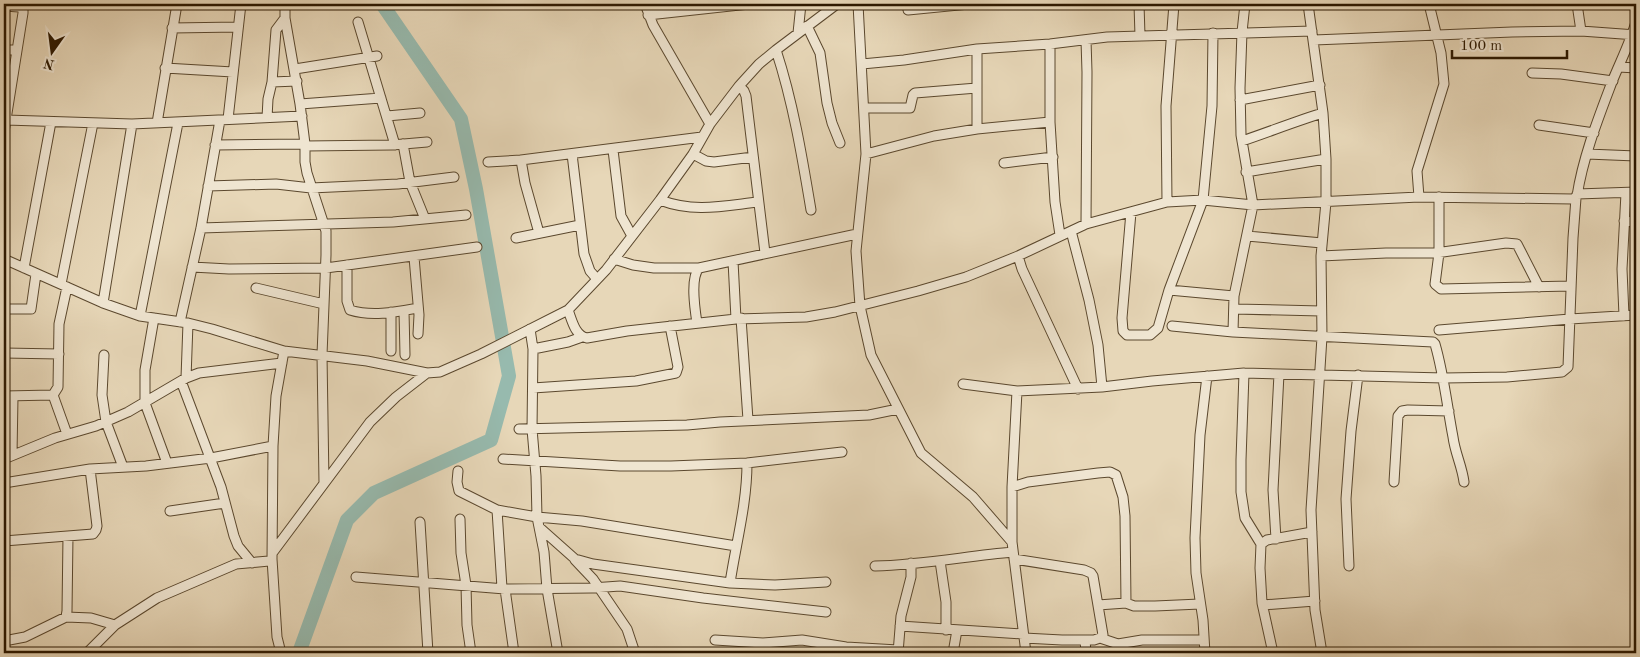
<svg xmlns="http://www.w3.org/2000/svg" width="1640" height="657" viewBox="0 0 1640 657" font-family="'Old Standard TT',serif">
<style>
.lines{fill:none;stroke-linecap:round;stroke-linejoin:round}
.river{stroke:#97baae;stroke-width:14}
.street-casing{stroke:#5b482e;stroke-width:11}
.street{stroke:#efe5d1;stroke-width:9}
</style>
<rect width="100%" height="100%" fill="#e7d7b8"/>
<filter id="stains"><feTurbulence type="fractalNoise" baseFrequency=".004" numOctaves="4"/><feColorMatrix values="0 0 0 0 .2 0 0 0 0 .09 0 0 0 0 .02 0 0 0 .5 -.17"/></filter>
<radialGradient id="worn" r=".72"><stop offset=".6" stop-color="#630" stop-opacity="0"/><stop offset="1" stop-color="#630" stop-opacity=".3"/></radialGradient>
<g class="lines">
<path class="river" d="M301,653L300,650L347,520L374,493L491,440L509,376L476,189L461,119L382,4"/>
<g class="street-casing">
<path id="street" d="M285,4V18L300,104L305,144V162L307,173L326,231V255L322,355L324,483
M645,4L653,25L710,124
M858,4L866,154L856,251L860,306L871,355L921,453L973,497L1012,542L1026,653
M1139,4L1140,36
M1308,4L1323,113L1326,159V202L1321,256L1322,337L1311,510L1315,610L1322,653
M1577,4L1581,31
M4,6L19,7L23,9V13L4,132
M908,10L969,4
M648,15L749,4
M358,22L395,145
M807,26L820,53L827,103L832,123L840,143
M172,28L238,27
M798,33L801,4
M1314,40L1512,32L1581,31L1636,35
M1050,44V122L1055,202L1060,235
M4,50H17
M776,50C793,102 802,156 811,210
M862,64L904,60L977,49L1050,44L1107,37L1312,31
M1619,67L1636,68
M165,68L233,72
M295,69L377,56
M1532,73L1561,74L1613,81
M272,82L276,30L285,18
M739,86L744,91L746,96L765,253
M1240,100L1320,85
M300,104L381,98
M864,108H910L913,95L915,93L977,88
M387,116L420,113
M267,118L268,99L272,82L297,81
M228,119L241,4
M6,120L132,124L302,116
M157,123L177,4
M1539,125L1594,133
M977,129V49
M1242,141C1269,132 1296,121 1323,113
M403,144L410,182L425,219
M215,145L305,144
M305,146L392,145L427,142
M613,150L621,216L632,236
M572,154L584,254L590,271L597,279
M693,154L706,161L714,162L753,157
M866,154L934,136L977,129L1050,122
M1587,154L1636,156
M521,160L525,183L539,233
M488,162L521,160L702,137
M1004,163L1053,157
M1246,172L1326,159
M208,186L276,184L311,188L398,184L454,177
M1577,194L1636,192
M1419,197L1417,171L1444,84L1441,53L1429,4
M1439,197V253L1435,284L1441,289L1571,286
M660,200C694,213 723,206 758,202
M1167,202L1166,106L1174,4
M1131,212L1122,318L1123,331L1127,335H1150L1158,328L1169,290L1203,200L1212,106L1213,33
M1624,221L1636,222
M1086,224L1087,72L1086,40
M201,228L393,222L466,215
M1071,231L1089,300L1098,345L1102,387
M1247,236L1322,243
M516,238L580,225
M1018,256L1022,269L1078,389
M1321,256L1386,253H1436L1506,243L1517,244L1539,287
M414,257L419,315L418,334
M4,259L103,303L140,316L188,323L212,329L284,351L367,361L427,373L440,372L481,354L568,310L606,270L660,200L693,154L710,124L739,86L759,64L776,50L837,4
M614,259L633,265L654,268H699L857,234
M733,261L736,319
M347,265V301L350,310C372,317 396,312 418,308
M192,267L229,269L326,268L477,247
M24,268L51,122
M61,284L93,123
M256,288L324,304
M1169,290L1234,296
M103,303L132,124
M4,309H31L36,274
M1234,309L1321,311
M568,310C572,320 575,336 587,338L627,331L736,319L806,317L835,312L918,291L966,277L1018,256L1086,224L1167,202L1203,200L1253,205L1419,197L1573,199L1577,196C1583,157 1598,119 1612,82C1620,62 1630,43 1636,22
M404,311L405,355
M391,312V351
M140,316L178,123
M1624,316L1622,269L1626,193
M154,318L145,370V403L167,463
M741,318L748,420
M180,322L201,228L220,120
M697,323C695,310 690,278 699,268
M1172,326L1233,332L1433,342L1435,344C1444,375 1447,406 1453,437C1455,453 1462,466 1464,482
M530,329L533,349L532,429L536,476L537,517L544,552L547,589L558,653
M1439,330L1570,319L1636,315
M1233,332L1234,296L1253,205L1241,135L1240,88L1242,32L1245,4
M533,349L568,342L582,337
M4,353L59,354
M104,355L102,395L106,422L123,467
M1244,373L1241,460V492L1245,518L1261,544L1260,568L1262,603L1273,653
M186,378L188,323
M181,381L221,487L234,536L238,546L252,563
M963,384L1017,391L1102,387L1152,381L1244,373L1444,378L1507,377L1562,372L1568,367L1573,238L1576,198
M533,388L636,381L676,373L678,367L670,326
M53,395L58,387L59,324L67,287
M53,395L67,434
M4,396L53,395
M519,429L687,425L720,422L869,415L898,409
M12,455L13,397
M4,459L55,438L96,426L128,412L186,378L199,373L282,363
M503,459L620,466H671L747,463L842,452
M458,471L457,482L459,491L497,510L537,517L582,521L736,546
M1394,482L1398,416L1402,411L1408,410L1449,411
M4,483L90,469L146,466L211,458L273,446
M1012,487L1028,482L1098,473L1110,472L1116,475L1123,497L1125,516L1126,603
M497,510L502,588
M170,511L225,503
M460,519L461,553L466,585L467,625L471,653
M420,522L428,653
M539,527L575,559L593,564L730,583L775,585L826,582
M1276,539L1273,490L1279,374
M4,541L93,534L96,530L97,526L90,469
M1012,542V487L1017,391
M1261,544L1267,540L1312,532
M273,552L370,422L396,397L427,373
M1014,559L1084,570L1091,573L1093,576L1103,635L1100,638
M575,560L593,579L627,629L635,653
M940,561L946,602V630
M875,566C921,565 967,556 1013,552
M1349,566L1346,499L1351,431L1358,375
M356,577L505,589L592,588L620,586L703,598L826,612
M730,583C736,543 747,504 747,463
M505,589L514,653
M1098,605L1126,603L1134,606H1155L1200,604
M1263,605L1315,601
M66,617L67,611L68,536
M900,626L1023,634
M1024,638L1062,640H1094L1100,638L1118,644L1142,640H1204
M715,640L763,643L802,640L846,647L898,650
M1085,640L1086,653
M4,641L25,637L66,617L91,618L115,625
M87,653L115,625L157,598L236,564L269,561L272,559
M281,653L277,637L272,559L273,446L276,396L284,351
M898,653L901,616L911,577V563
M953,653L957,630
M1205,653L1203,620L1196,573L1195,538L1200,435L1207,376"/>
</g>
<use href="#street" class="street"/>
</g>
<rect width="1640" height="657" fill="none" stroke="#e7d7b8" stroke-width="20"/>
<rect x="5" y="5" width="1630" height="647" fill="none" stroke="#2c1800" stroke-width="2.5"/>
<rect x="10" y="10" width="1620" height="637" fill="none" stroke="#2c1800"/>
<g transform="translate(52 52) rotate(194)" stroke="#efe5d1" stroke-width="4" paint-order="stroke">
<path d="M0-4L9 19L0 12L-9 19Z" fill="#2c1800"/>
<text y="-8" font-size="14" font-weight="bold" text-anchor="middle" fill="#2c1800">N</text>
</g>
<path d="M1452 50v8h115v-8" fill="none" stroke="#2c1800" stroke-width="2.5"/>
<text x="1460" y="50" font-size="15" fill="#2c1800" stroke="#efe5d1" stroke-width="4" paint-order="stroke">100 m</text>
<rect width="100%" height="100%" filter="url(#stains)"/>
<rect width="100%" height="100%" fill="url(#worn)"/>
</svg>
